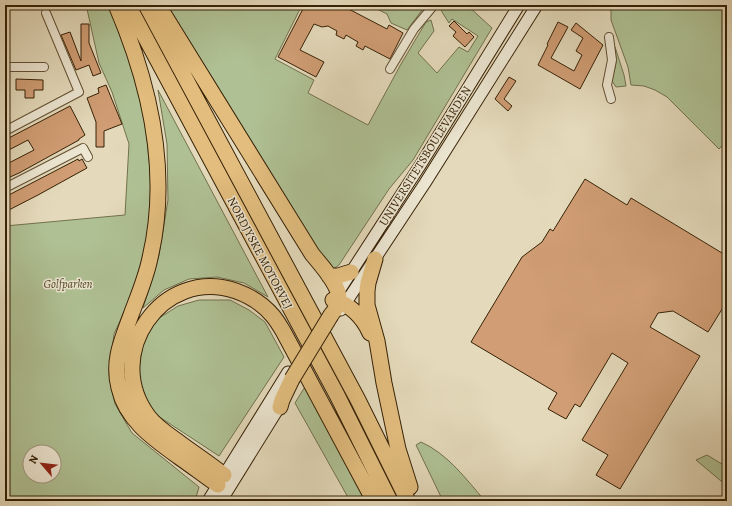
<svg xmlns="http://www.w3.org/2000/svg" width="732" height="506" viewBox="0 0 732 506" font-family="Alegreya,serif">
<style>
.green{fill:#afc194;stroke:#72714d;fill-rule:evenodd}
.building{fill:#d09d74;stroke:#362106}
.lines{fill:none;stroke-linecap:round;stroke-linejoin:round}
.minor-casing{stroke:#624f33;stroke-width:10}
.secondary-casing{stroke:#362106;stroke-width:13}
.motorway-casing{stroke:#362106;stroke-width:17}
.minor{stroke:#ede7d3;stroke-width:8}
.secondary{stroke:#ede7d3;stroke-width:11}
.motorway{stroke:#e2bd7e;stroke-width:15}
.motorway-bridge-casing{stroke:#362106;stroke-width:17;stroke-linecap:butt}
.motorway-bridge{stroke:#e2bd7e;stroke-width:15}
.labels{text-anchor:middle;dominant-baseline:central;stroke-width:3;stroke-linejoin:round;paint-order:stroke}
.street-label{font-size:12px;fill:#362106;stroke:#ede7d3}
.park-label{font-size:12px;font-style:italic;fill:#54492a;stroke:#ede7d3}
</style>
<rect width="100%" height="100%" fill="#e4dabb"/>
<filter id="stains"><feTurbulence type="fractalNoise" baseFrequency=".005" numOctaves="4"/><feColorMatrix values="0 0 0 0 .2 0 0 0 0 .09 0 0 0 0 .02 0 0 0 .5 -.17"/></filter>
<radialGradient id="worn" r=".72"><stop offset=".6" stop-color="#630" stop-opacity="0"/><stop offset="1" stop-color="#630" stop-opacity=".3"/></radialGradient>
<path class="green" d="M162,5H302L275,59L314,80L308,93L368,125L401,64L426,22L431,20L434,31L418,53L437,73L459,47L468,52L478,36L452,19L449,23L442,12L440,5H467L492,28L413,160L389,189L339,265L333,269L327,264Z
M369,5H426L407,30L391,23L387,14Z
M611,5H727V141L719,149L667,97L655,90L644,86L631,85L628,67L611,20Z
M109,6L129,59L145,118L151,180L150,224L137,284L114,334L109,375L115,404L132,433L199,487L195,501H5V226L125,215L129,144L112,92L99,63L87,9ZM30,452H54V476H30Z
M615,47L624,75L626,86L616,87L612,81L616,63Z
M158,90L268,297L244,283L217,277L189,279L164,290L143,308L159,255L168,200L167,144Z
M199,300H230L249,310L265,322L284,357L219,456L155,414L142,394L138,370L144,341L156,320L178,306Z
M306,385L366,501H350L295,403Z
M421,442C448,454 466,479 485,501H443L416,445Z
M707,455L727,467V486L696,460Z"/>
<path class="building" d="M305,5H341L387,29L389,25L403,33L390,59L365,46L363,50L356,46L358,42L346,35L344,39L336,35L337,31L328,26L322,27L314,24L300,50L324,62L316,77L278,57Z
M454,21L467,34L469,32L474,37L465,47L453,36L456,32L449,26Z
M558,22L568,27L551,58L574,71L582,55L576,51L583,38L571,30L576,23L603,45L580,89L538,65L548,45L547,44Z
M81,24H89V43L101,73L93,76L89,65L76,70L61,35L70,32L81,61Z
M509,77L516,81L504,99L512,106L508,111L495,99Z
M16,79L43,80V90H34V98H25V90H16Z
M106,85L122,124L104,131V147H96V122L87,98L99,93L98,88Z
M70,106L85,135L79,139V140L19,173L10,177L9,175L5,177V165L34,150L28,140L5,152V140Z
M78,159L79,161L82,159L87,168L38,195L5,212V197Z
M585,179L627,205L631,198L727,256V301L708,332L673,311L658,313L650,327L700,356L620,489L596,475L608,455L582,440L628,363L612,353L580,407L575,404L566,419L548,409L557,393L471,342L522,257L542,242L550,229L553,231Z"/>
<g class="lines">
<g class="minor-casing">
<path id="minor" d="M609,37L612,60L607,85L611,99
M5,67H44
M390,69L414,29L434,5
M5,131L79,92L46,13
M5,188L83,148L88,157"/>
</g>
<g class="secondary-casing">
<path id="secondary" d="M335,297L421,164L519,5
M341,310L425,183L537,5
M208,501L288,372
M221,501L283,401"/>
</g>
<g class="motorway-casing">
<path id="motorway" d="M116,5C150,84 170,173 150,258C146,278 138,296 131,315C122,340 112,360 119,388C126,420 154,439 179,457C192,466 205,476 218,485
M128,5L337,395L390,501
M146,5L358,400L408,501
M158,5L312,254C320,264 339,284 339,298C339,304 335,310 331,315
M375,259L368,283L367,291V305L377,341L384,383L398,449L410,487
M329,276H338L351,272
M333,300C350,304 363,317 370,333
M280,407L282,400L292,379
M224,475C210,464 195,454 180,443C169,435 156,427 148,416C102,354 162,266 236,291C250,296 263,304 273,316C277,321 280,326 283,331L374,501"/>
</g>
<use href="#minor" class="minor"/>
<use href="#secondary" class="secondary"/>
<use href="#motorway" class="motorway"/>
<g class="motorway-bridge-casing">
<path id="motorway-bridge" d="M292,379L331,315"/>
</g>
<use href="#motorway-bridge" class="motorway-bridge"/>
</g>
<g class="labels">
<g class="street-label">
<text transform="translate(425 156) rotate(-58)">UNIVERSITETSBOULEVARDEN</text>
<text transform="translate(260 253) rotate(62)">NORDJYSKE MOTORVEJ</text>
</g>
<g class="park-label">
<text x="68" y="284">Golfparken</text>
</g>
</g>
<rect width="732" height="506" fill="none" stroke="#e4dabb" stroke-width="20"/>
<rect x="6" y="6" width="720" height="494" fill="none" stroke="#362106" stroke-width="2"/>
<rect x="10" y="10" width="712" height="486" fill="none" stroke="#362106"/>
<g transform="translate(42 464) rotate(298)"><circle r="19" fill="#ede7d3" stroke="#a49881"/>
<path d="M0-3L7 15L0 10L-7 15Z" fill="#8f2418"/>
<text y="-6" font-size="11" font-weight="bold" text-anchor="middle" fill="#362106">N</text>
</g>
<rect width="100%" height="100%" filter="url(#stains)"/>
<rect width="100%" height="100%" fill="url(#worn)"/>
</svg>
